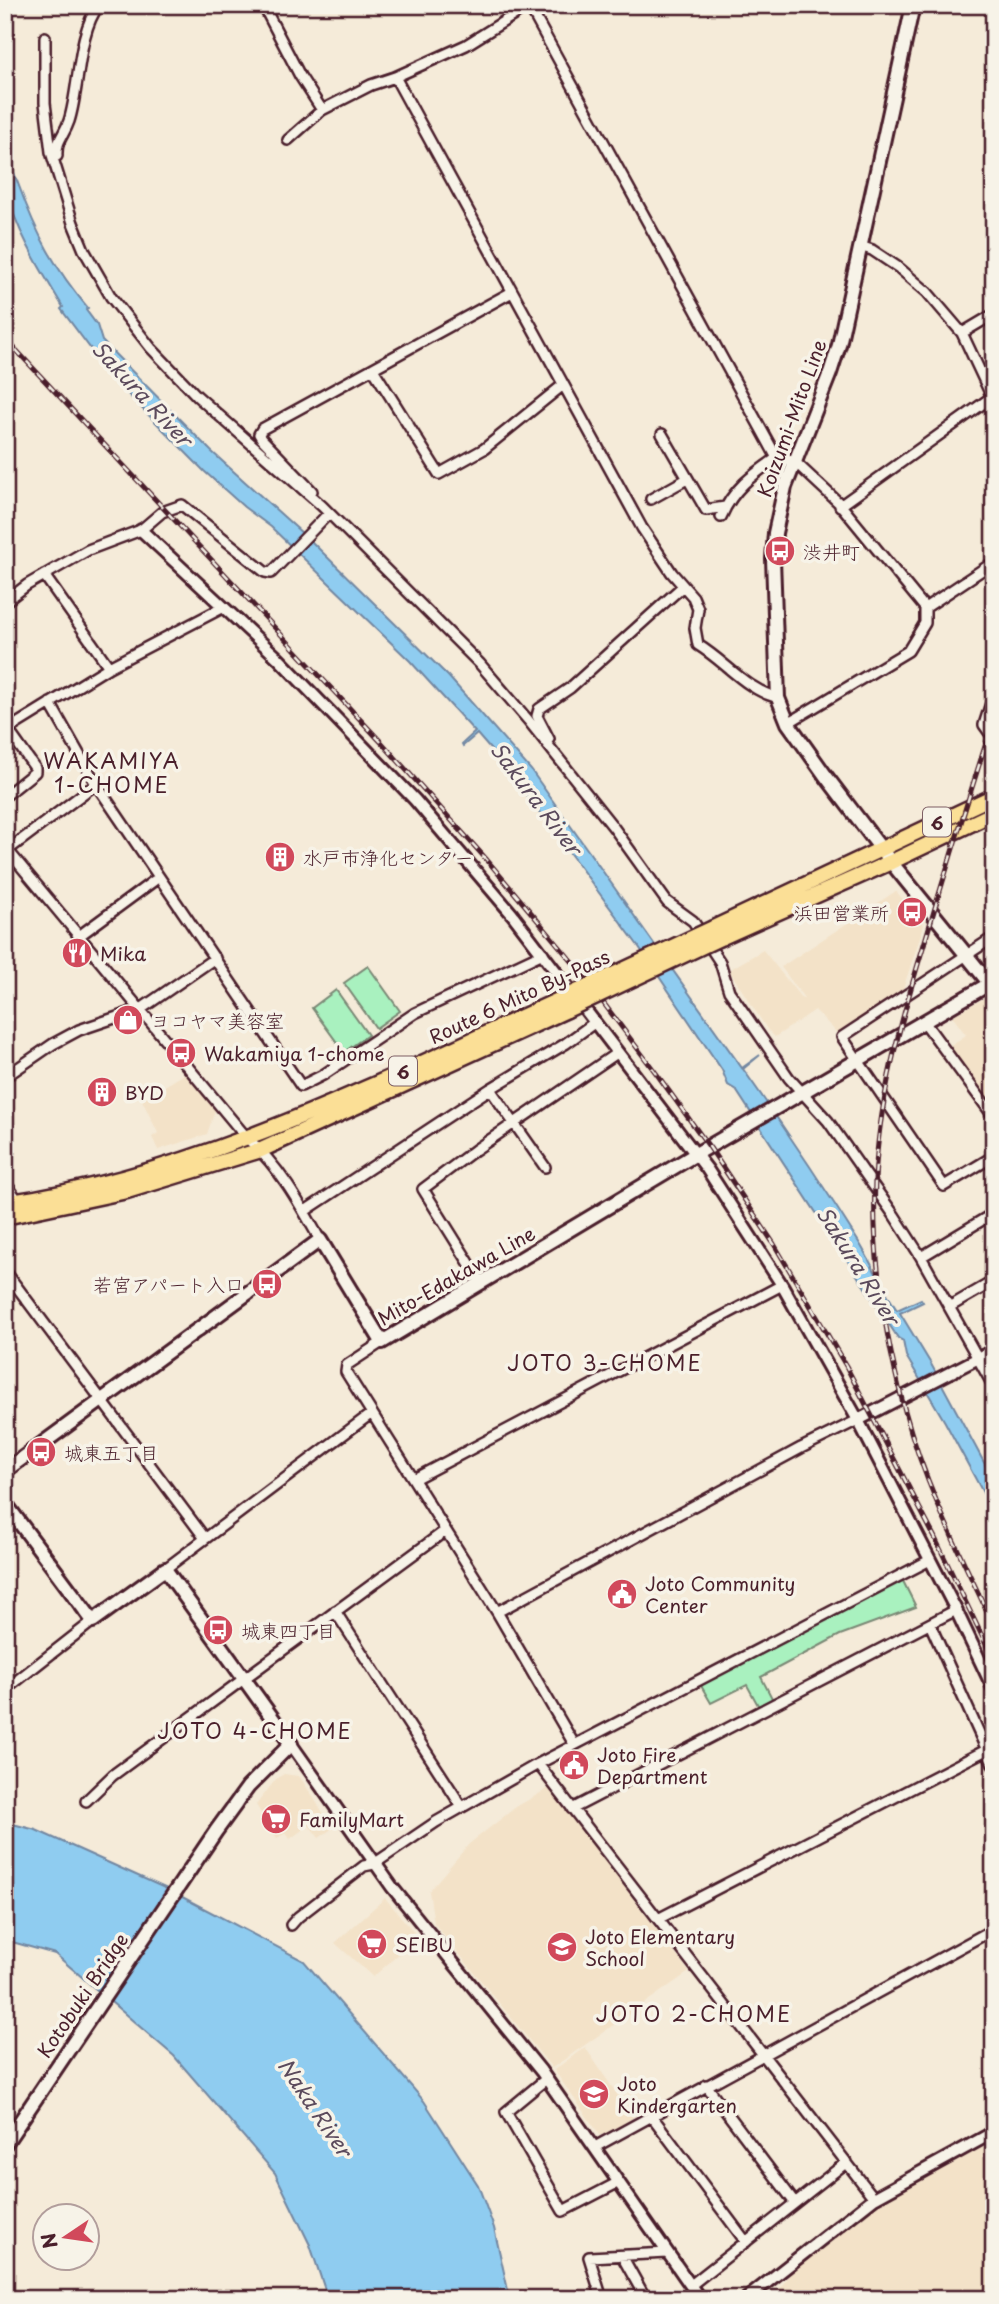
<svg xmlns="http://www.w3.org/2000/svg" width="999" height="2304" viewBox="0 0 999 2304" font-family="'Playpen Sans','Klee One',sans-serif">
<style>
.built{fill:#f3e2c8}
.green{fill:#a9f1bf;stroke:#7a8875;stroke-width:2}
.water{fill:#8fccf0;stroke:#7387a1;stroke-width:2}
.lines{fill:none;stroke-linecap:round;stroke-linejoin:round}
.minor-casing{stroke:#4a1f2b;stroke-width:14}
.tertiary-casing{stroke:#4a1f2b;stroke-width:16}
.secondary-casing{stroke:#4a1f2b;stroke-width:18}
.trunk-casing{stroke:#4a1f2b;stroke-width:19}
.minor{stroke:#f7f3e8;stroke-width:9}
.tertiary{stroke:#f7f3e8;stroke-width:10}
.secondary{stroke:#f7f3e8;stroke-width:12}
.trunk{stroke:#fbdf96;stroke-width:14}
.rail-casing{stroke:#4a1f2b;stroke-width:5}
.rail{stroke:#f7f3e8;stroke-width:2.5;stroke-dasharray:8;stroke-linecap:butt}
.trunk-bridge-casing{stroke:#4a1f2b;stroke-width:19;stroke-linecap:butt}
.trunk-bridge{stroke:#fbdf96;stroke-width:14}
.labels{text-anchor:middle;dominant-baseline:central;stroke-width:7;stroke-linejoin:round;paint-order:stroke}
.shield{fill:#f7f3e8;stroke:#7e5f64;stroke-width:2}
.shield-label{font-size:18px;font-weight:bold;fill:#4a1f2b}
.street-label{font-size:19px;fill:#4a1f2b;stroke:#f7f3e8}
.poi-label{font-size:19px;fill:#4a1f2b;stroke:#f7f3e8;text-anchor:start}
.water-label{font-size:21px;font-style:italic;fill:#5b4a5c;stroke:#f7f3e8}
.neighbourhood-label{font-size:21px;letter-spacing:2px;fill:#4a1f2b;stroke:#f7f3e8}
</style>
<rect width="100%" height="100%" fill="#f5ebd9"/>
<filter id="ink" filterUnits="userSpaceOnUse"><feTurbulence type="fractalNoise" baseFrequency=".0143" numOctaves="2"/><feDisplacementMap in="SourceGraphic" scale="14" xChannelSelector="R" yChannelSelector="G"/><feConvolveMatrix kernelMatrix="1 2 1 2 8 2 1 2 1" color-interpolation-filters="sRGB"/></filter>
<g filter="url(#ink)">
<path class="built" d="M896,891L924,925L901,995L840,1036L815,1010L775,1037L767,1029L729,970L763,950L802,999L804,998L781,967Z
M985,998L994,1009V1100L989,1104L947,1048L966,1035L952,1016Z
M186,1073L215,1110L207,1134L158,1150L152,1137L158,1133L142,1100Z
M284,1774L298,1776L302,1780L333,1828L319,1838L309,1825L290,1839L286,1833L277,1838L256,1805L276,1779Z
M549,1788L689,1972L552,2068L434,1923L429,1891L469,1844L516,1807Z
M385,1898L418,1937L373,1977L335,1943Z
M585,2047L633,2118L605,2134L600,2135L554,2070Z
M994,2141V2299H772L791,2273L877,2205Z"/>
<path class="green" d="M368,966L400,1011L376,1028L344,983Z
M336,990L368,1035L344,1052L312,1008Z
M902,1579L916,1607L840,1635L761,1677L773,1700L759,1707L747,1685L711,1703L700,1684Z"/>
<path class="water" d="M5,140C8,156 13,171 19,186C36,233 55,269 88,308L86,310L97,325L102,341L211,451L313,543L448,676L531,770L742,1068L760,1055L743,1069C784,1127 823,1185 860,1244C873,1266 883,1289 897,1310L921,1299L923,1302L900,1313L931,1364L994,1481V1513L945,1422L906,1356L903,1341L898,1338L736,1090L728,1085L722,1070L639,947L509,771L477,734L463,746L462,744L475,732L410,661L271,527L244,507L204,471L114,380L61,309L63,307C42,272 15,229 6,189C3,174 5,155 5,140Z
M5,1822L36,1830L167,1889L304,1961L424,2101L478,2185L494,2228L510,2299H328L310,2245L275,2173L174,2056L55,1954L5,1940Z"/>
<g class="lines">
<g class="minor-casing">
<path id="minor" d="M263,5L300,76L322,110
M529,6L777,458
M45,37V103L51,152L73,223L84,250L111,297L151,348L197,396L322,506L480,664L528,720L614,828L667,902L693,921L720,962L729,991L789,1078L828,1121L894,1215L921,1257L994,1387
M395,77L642,528L672,573L693,597L698,609L695,628L698,645C726,662 745,689 778,698
M288,140L322,110L371,85L395,77L466,45L530,5
M57,156C56,140 64,136 69,121C80,87 77,33 99,5
M860,246L872,250L899,268L927,292L962,333L992,397L994,434
M962,333L994,314
M373,369L439,474L484,449L563,385
M662,434L706,510L725,507
M312,491L262,439L259,434L262,429L512,292
M651,499L687,479
M840,506L992,397
M721,517C733,489 752,475 777,458L794,461L839,503L925,608V623L908,651L788,723
M44,575L109,667
M5,602L27,585L88,550L141,530L162,512L182,505L265,572L271,573L329,513
M925,608L994,562
M994,694L984,725L994,739
M50,703L96,784L301,1086L323,1075L415,1013L543,953
M7,730L109,667L224,607
M549,739L537,716L539,709L570,688L683,586
M5,796L35,772V768L6,727
M5,847L246,1137C279,1166 299,1202 320,1240
M8,850L96,784
M79,936L155,880
M994,937L842,1037L944,1186L994,1156
M925,1023L994,1117
M5,1077L53,1044L79,1030L141,1009L215,958
M490,1089L545,1167
M5,1182L18,1201
M305,1211L490,1089L565,1044L594,1023
M921,1257L994,1213
M5,1271L204,1537
M481,1282L423,1189L475,1150L617,1053
M949,1307L994,1281
M382,1342L347,1365L346,1372L497,1612L574,1744
M414,1479L782,1285
M165,1569L372,1413
M335,1611L462,1807
M497,1612L801,1448L858,1420
M930,1624L994,1766
M5,1690L93,1621
M538,1764L874,2198
M86,1801L113,1775L445,1531
M572,1809L956,1610
M658,1919L994,1746
M291,1925L298,1917L364,1866L374,1864L436,1822L538,1764L930,1560
M546,2079L506,2112L563,2211L619,2182
M706,2085L795,2203
M651,2115L746,2242
M595,2147L994,1929
M622,2256L646,2299
M691,2285L847,2162
M602,2299L589,2257L668,2253"/>
</g>
<g class="tertiary-casing">
<path id="tertiary" d="M141,530L278,658L415,800L512,914L707,1169L782,1285L858,1420L956,1610L994,1690
M858,1420L994,1350
M291,1744L392,1887L541,2071L700,2299
M746,2299L874,2198L994,2132"/>
</g>
<g class="secondary-casing">
<path id="secondary" d="M913,5L839,345L830,373L785,487L775,533L773,559L778,698L788,723L825,775L891,862L994,989
M5,1471L320,1240L382,1342L696,1154L989,984
M5,1503L93,1621L165,1569L291,1744L248,1787L216,1831L5,2144"/>
</g>
<g class="trunk-casing">
<path id="trunk" d="M713,928L994,796
M720,938L891,862L994,813
M5,1203C202,1174 380,1081 559,1000
M5,1217L127,1191L261,1150L567,1010"/>
</g>
<use href="#minor" class="minor"/>
<use href="#tertiary" class="tertiary"/>
<use href="#secondary" class="secondary"/>
<use href="#trunk" class="trunk"/>
<g class="rail-casing">
<path id="rail" d="M5,338L383,744L487,860L575,965L656,1073L710,1148L774,1244L846,1366L935,1538L994,1661
M994,718C970,793 947,867 925,941C901,1020 879,1098 875,1180C872,1256 885,1337 905,1411C925,1486 961,1556 994,1626"/>
</g>
<use href="#rail" class="rail"/>
<g class="trunk-bridge-casing">
<path id="trunk-bridge" d="M559,1000L713,928
M567,1010L720,938"/>
</g>
<use href="#trunk-bridge" class="trunk-bridge"/>
</g>
</g>
<defs>
<g id="bus-disc" transform="scale(1.575)"><circle r="9.5" fill="#d1495b" stroke="#f7f3e8"/><path d="M-5-6H5V4H4V6H2V4H-2V6H-4V4H-5ZM-3.5-4V0h7V-4ZM-3.5 1.2v1.5H-2V1.2ZM2 1.2v1.5H3.5V1.2Z" fill="#fff"/></g>
<g id="building-disc" transform="scale(1.575)"><circle r="9.5" fill="#d1495b" stroke="#f7f3e8"/><path d="M-4-6H4V6H1V3H-1V6H-4ZM-2.5-4.3h1.7v1.8h-1.7ZM.8-4.3h1.7v1.8H.8ZM-2.5-1h1.7V.8h-1.7ZM.8-1h1.7V.8H.8Z" fill="#fff"/></g>
<g id="restaurant-disc" transform="scale(1.575)"><circle r="9.5" fill="#d1495b" stroke="#f7f3e8"/><path d="M-5-6h1v4h1v-4h1v4h1v-4h1v5L-1.5 .5V6h-2V.5L-5-1ZM5-6V6H3V1.5H1.5Q1.5-4 5-6Z" fill="#fff"/></g>
<g id="shop-disc" transform="scale(1.575)"><circle r="9.5" fill="#d1495b" stroke="#f7f3e8"/><path d="M-5-2.5h2.3a2.7 3.5 0 0 1 5.4 0H5L5.5 6h-11ZM-1.5-2.5h3a1.5 2.3 0 0 0-3 0Z" fill="#fff"/></g>
<g id="civic-disc" transform="scale(1.575)"><circle r="9.5" fill="#d1495b" stroke="#f7f3e8"/><path d="M-.6-6.5H3V-4.5H.6V-3L4-1V1h2V6H-6V1h2V-1L-.6-3ZM-1.2 2.5V6h2.4V2.5Z" fill="#fff"/></g>
<g id="supermarket-disc" transform="scale(1.575)"><circle r="9.5" fill="#d1495b" stroke="#f7f3e8"/><path d="M-6-5.5h2.5l.6 2H6L4.5 2H-2.5L-4.4-4H-6ZM-1.5 3.2a1.3 1.3 0 1 0 .1 0ZM3 3.2a1.3 1.3 0 1 0 .1 0Z" fill="#fff"/></g>
<g id="school-disc" transform="scale(1.575)"><circle r="9.5" fill="#d1495b" stroke="#f7f3e8"/><path d="M0-5L7-2L0 1L-7-2ZM-4 1L0 2.5L4 1V4Q0 6-4 4Z" fill="#fff"/></g>
</defs>
<g fill-rule="evenodd">
<use href="#bus-disc" x="780" y="551"/>
<use href="#building-disc" x="280" y="857"/>
<use href="#bus-disc" x="912" y="912"/>
<use href="#restaurant-disc" x="77" y="953"/>
<use href="#shop-disc" x="128" y="1020"/>
<use href="#bus-disc" x="181" y="1053"/>
<use href="#building-disc" x="102" y="1092"/>
<use href="#bus-disc" x="267" y="1284"/>
<use href="#bus-disc" x="41" y="1452"/>
<use href="#civic-disc" x="622" y="1594"/>
<use href="#bus-disc" x="218" y="1630"/>
<use href="#civic-disc" x="574" y="1765"/>
<use href="#supermarket-disc" x="276" y="1819"/>
<use href="#supermarket-disc" x="372" y="1944"/>
<use href="#school-disc" x="562" y="1947"/>
<use href="#school-disc" x="594" y="2094"/>
</g>
<g class="labels">
<g class="shield">
<rect x="923" y="807.5" width="28" height="29" rx="5"/>
<rect x="389" y="1056.5" width="28" height="29" rx="5"/>
</g>
<g class="shield-label">
<text x="937" y="822">6</text>
<text x="403" y="1071">6</text>
</g>
<g class="street-label">
<text transform="translate(791 418) rotate(-70)">Koizumi-Mito Line</text>
<text transform="translate(519 996) rotate(-25)">Route 6 Mito By-Pass</text>
<text transform="translate(456 1275) rotate(-30)">Mito-Edakawa Line</text>
<text transform="translate(82 1995) rotate(-56)">Kotobuki Bridge</text>
</g>
<g class="poi-label">
<text x="803" y="551">渋井町</text>
<text x="303" y="857">水戸市浄化センター</text>
<text x="889" y="912" text-anchor="end">浜田営業所</text>
<text x="100" y="953">Mika</text>
<text x="151" y="1020">ヨコヤマ美容室</text>
<text x="204" y="1053">Wakamiya 1-chome</text>
<text x="125" y="1092">BYD</text>
<text x="244" y="1284" text-anchor="end">若宮アパート入口</text>
<text x="64" y="1452">城東五丁目</text>
<text x="645" y="1583">Joto Community<tspan x="645" dy="22">Center</tspan></text>
<text x="241" y="1630">城東四丁目</text>
<text x="597" y="1754">Joto Fire<tspan x="597" dy="22">Department</tspan></text>
<text x="299" y="1819">FamilyMart</text>
<text x="585" y="1936">Joto Elementary<tspan x="585" dy="22">School</tspan></text>
<text x="395" y="1944">SEIBU</text>
<text x="617" y="2083">Joto<tspan x="617" dy="22">Kindergarten</tspan></text>
</g>
<g class="water-label">
<text transform="translate(143 393) rotate(47)">Sakura River</text>
<text transform="translate(537 798) rotate(53)">Sakura River</text>
<text transform="translate(859 1265) rotate(58)">Sakura River</text>
<text transform="translate(316 2107) rotate(56)">Naka River</text>
</g>
<g class="neighbourhood-label">
<text x="112" y="760">WAKAMIYA<tspan x="112" dy="24">1-CHOME</tspan></text>
<text x="605" y="1362">JOTO 3-CHOME</text>
<text x="255" y="1730">JOTO 4-CHOME</text>
<text x="694" y="2013">JOTO 2-CHOME</text>
</g>
</g>
<rect width="999" height="2304" fill="none" stroke="#f7f3e8" stroke-width="28"/>
<rect x="14" y="14" width="971" height="2276" fill="none" stroke="#4a1f2b" stroke-width="2.5" filter="url(#ink)"/>
<g transform="translate(66 2237) rotate(257)"><circle r="33" fill="#f7f3e8" stroke="#b29e9c" stroke-width="2"/>
<path d="M0-5L12 26L0 18L-12 26Z" fill="#d1495b"/>
<text y="-10" font-size="19" font-weight="bold" text-anchor="middle" fill="#4a1f2b">N</text>
</g>
</svg>
